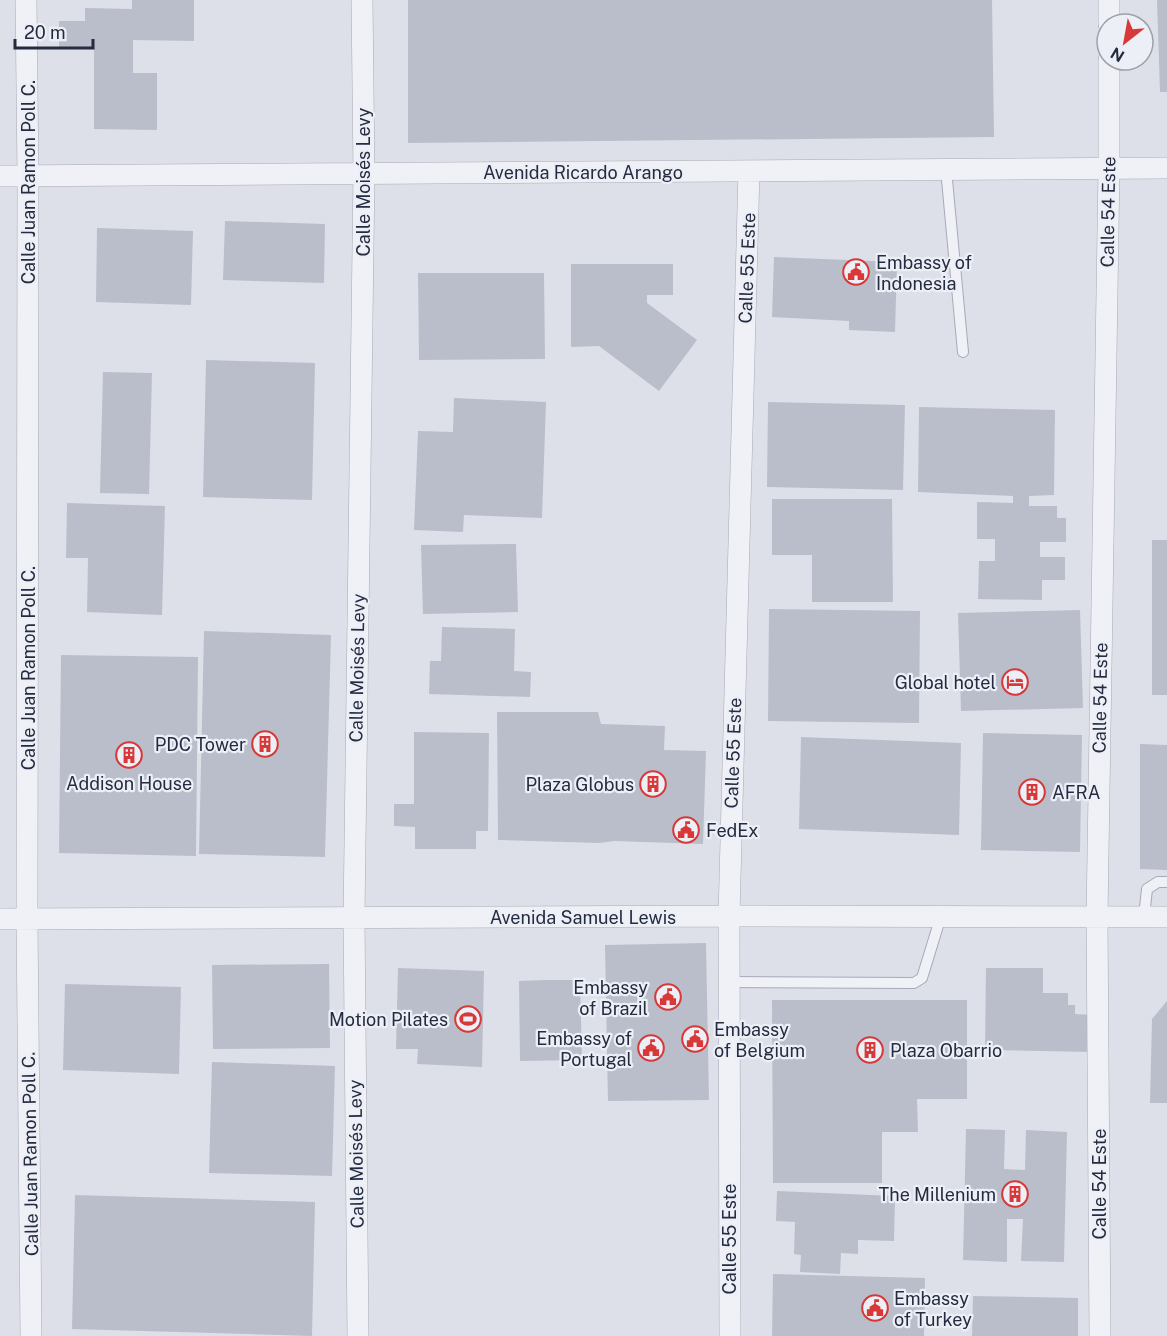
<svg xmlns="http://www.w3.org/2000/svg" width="1167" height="1336" viewBox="0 0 1167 1336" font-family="'Public Sans',sans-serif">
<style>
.building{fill:#babecb}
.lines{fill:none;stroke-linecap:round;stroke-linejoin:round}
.lane-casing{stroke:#a6aab6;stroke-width:12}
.street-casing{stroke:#a6aab6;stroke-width:22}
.lane{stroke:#f0f1f6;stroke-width:10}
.street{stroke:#f0f1f6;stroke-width:21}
.labels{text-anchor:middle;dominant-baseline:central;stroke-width:4.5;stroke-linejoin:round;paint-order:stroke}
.street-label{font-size:18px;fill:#252b40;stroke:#eceff6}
.poi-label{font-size:18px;fill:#252b40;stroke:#eceff6;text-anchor:end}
</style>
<rect width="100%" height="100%" fill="#dde0e8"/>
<path class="building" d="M132,0H194V41L133,40V73H157V130L94,129V47H59V21H85V8L132,9Z
M408,0H992L994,137L408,143Z
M1157,0H1167V92H1160Z
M225,221L325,224L324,283L223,280Z
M97,228L193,231L191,305L96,302Z
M774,257L897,262L895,332L849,330V321L772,317Z
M571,264H673V295H647V303L697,340L659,391L599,346L571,347Z
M418,273H544L545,359L419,360Z
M206,360L315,363L312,500L203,497Z
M103,372L152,373L149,494L100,493Z
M454,398L546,402L542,518L464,515L463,532L414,530L418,431L453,432Z
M768,402L905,405L903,490L767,487Z
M919,407L1055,410L1054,495L1029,496V506H1057V518H1066V542H1040V557H1065V580H1042V600L978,599L979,561H995V539H977V502L1013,503V496L918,492Z
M772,499H892L893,602H812V555H772Z
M67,503L165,506L162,615L87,612L88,558H66Z
M1152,540H1167V695H1152Z
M516,544L518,612L423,614L421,545Z
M769,609L920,611L919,723L768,721Z
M1080,610L1083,708L961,711L958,613Z
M442,627L515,629L514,671L531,672L530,697L429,694L430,661H441Z
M204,631L331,635L325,857L199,854Z
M61,655L198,657L196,856L59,853Z
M497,712H598L601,724L665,726L664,750L706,751L703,844L614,841L599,843L498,840Z
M414,732L489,733L488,831H476V849H415V827L394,826V804H414Z
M983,733L1082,735L1080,852L981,850Z
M801,737L961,743L959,835L799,829Z
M1140,744L1167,745V870L1140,869Z
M706,943L709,1100L608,1101L605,945Z
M329,964L330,1048L213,1049L212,965Z
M398,968L484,971L482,1067L417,1064L418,1049H396Z
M986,968H1043V993H1068V1005H1075V1014L1092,1015V1052L985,1050Z
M546,980H580L582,1060L520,1061L519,981Z
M65,984L181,987L179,1074L63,1070Z
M772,1000H967V1099H917L918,1132H882V1183H773Z
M1167,1001V1103H1150L1152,1019Z
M212,1062L335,1066L332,1176L209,1173Z
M966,1129L1005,1130L1004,1169L1025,1170L1026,1130L1067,1132L1064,1262L1021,1261L1023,1219H1007V1262L963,1260Z
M777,1191L895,1196L894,1241L858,1240V1254L841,1253L840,1274L800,1272L801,1255L794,1254L795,1222L776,1221Z
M75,1195L315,1202L312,1336L72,1329Z
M773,1274L925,1278L924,1336H772Z
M973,1296L1078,1298V1336H972Z"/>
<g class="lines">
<g class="lane-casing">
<path id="lane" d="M946,169L963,352
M1144,917L1147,889L1158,882H1167
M729,982L914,983L922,978L941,916"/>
</g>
<g class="street-casing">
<path id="street" d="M26,0L28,176L27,919L31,1336
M1109,0V24
M0,176L1167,168
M0,919L729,916L1167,917
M358,1336L354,918L364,173L362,0
M730,1336L729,916L749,171
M1100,1336L1097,917L1109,168V60"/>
</g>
<use href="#lane" class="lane"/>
<use href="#street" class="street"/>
</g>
<defs>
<g id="civic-ring" transform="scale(1.35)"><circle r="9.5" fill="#eceff6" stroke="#d83837" stroke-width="1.5"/><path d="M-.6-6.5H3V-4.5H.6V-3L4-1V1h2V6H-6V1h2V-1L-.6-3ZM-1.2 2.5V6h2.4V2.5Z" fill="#d83837"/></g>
<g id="hotel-ring" transform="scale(1.35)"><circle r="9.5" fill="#eceff6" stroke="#d83837" stroke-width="1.5"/><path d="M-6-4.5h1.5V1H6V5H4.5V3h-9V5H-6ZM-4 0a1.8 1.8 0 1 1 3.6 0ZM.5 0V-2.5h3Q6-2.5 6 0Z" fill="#d83837"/></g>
<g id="building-ring" transform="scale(1.35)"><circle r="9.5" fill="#eceff6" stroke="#d83837" stroke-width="1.5"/><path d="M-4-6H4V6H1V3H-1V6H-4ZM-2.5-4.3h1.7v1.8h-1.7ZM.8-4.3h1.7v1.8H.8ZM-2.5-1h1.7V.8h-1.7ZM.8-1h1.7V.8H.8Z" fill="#d83837"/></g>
<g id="stadium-ring" transform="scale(1.35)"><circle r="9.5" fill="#eceff6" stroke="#d83837" stroke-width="1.5"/><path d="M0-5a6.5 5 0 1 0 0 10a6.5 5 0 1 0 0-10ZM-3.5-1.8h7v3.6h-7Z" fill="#d83837"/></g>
</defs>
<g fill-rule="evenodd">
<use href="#civic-ring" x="856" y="272"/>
<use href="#hotel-ring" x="1015" y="682"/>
<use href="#building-ring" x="265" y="744"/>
<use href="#building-ring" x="129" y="755"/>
<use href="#building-ring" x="653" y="784"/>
<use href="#building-ring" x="1032" y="792"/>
<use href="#civic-ring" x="686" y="830"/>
<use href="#civic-ring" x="668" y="997"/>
<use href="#stadium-ring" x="468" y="1019"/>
<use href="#civic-ring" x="695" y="1039"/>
<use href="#civic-ring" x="651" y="1048"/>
<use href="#building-ring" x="870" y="1050"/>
<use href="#building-ring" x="1015" y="1194"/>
<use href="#civic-ring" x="875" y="1308"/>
</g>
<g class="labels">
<g class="street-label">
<text x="583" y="172">Avenida Ricardo Arango</text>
<text transform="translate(28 182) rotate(-90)">Calle Juan Ramon Poll C.</text>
<text transform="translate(363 182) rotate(-90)">Calle Moisés Levy</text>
<text transform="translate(1108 212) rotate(-89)">Calle 54 Este</text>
<text transform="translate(747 268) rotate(-88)">Calle 55 Este</text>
<text transform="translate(28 668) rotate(-90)">Calle Juan Ramon Poll C.</text>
<text transform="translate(357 668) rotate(-89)">Calle Moisés Levy</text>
<text transform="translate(1100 698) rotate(-89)">Calle 54 Este</text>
<text transform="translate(733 753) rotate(-88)">Calle 55 Este</text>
<text x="583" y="917">Avenida Samuel Lewis</text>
<text transform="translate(30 1154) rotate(-91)">Calle Juan Ramon Poll C.</text>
<text transform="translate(356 1154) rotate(-91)">Calle Moisés Levy</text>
<text transform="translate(1099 1184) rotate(-90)">Calle 54 Este</text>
<text transform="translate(729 1239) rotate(-90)">Calle 55 Este</text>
</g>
<g class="poi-label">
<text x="876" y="262" text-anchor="start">Embassy of<tspan x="876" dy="21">Indonesia</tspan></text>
<text x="996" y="682">Global hotel</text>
<text x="246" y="744">PDC Tower</text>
<text x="129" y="783" text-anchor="middle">Addison House</text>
<text x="634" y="784">Plaza Globus</text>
<text x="1052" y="792" text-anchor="start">AFRA</text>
<text x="706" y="830" text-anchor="start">FedEx</text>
<text x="648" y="987">Embassy<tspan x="648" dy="21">of Brazil</tspan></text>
<text x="448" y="1019">Motion Pilates</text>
<text x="714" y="1029" text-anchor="start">Embassy<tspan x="714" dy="21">of Belgium</tspan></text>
<text x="632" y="1038">Embassy of<tspan x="632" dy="21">Portugal</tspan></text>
<text x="890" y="1050" text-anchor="start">Plaza Obarrio</text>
<text x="996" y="1194">The Millenium</text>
<text x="894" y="1298" text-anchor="start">Embassy<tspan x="894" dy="21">of Turkey</tspan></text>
</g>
</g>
<g transform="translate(1125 42) rotate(211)"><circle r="28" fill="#eceff6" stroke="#9ca1ad" stroke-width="1.5"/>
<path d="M0-4.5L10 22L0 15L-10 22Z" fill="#d83837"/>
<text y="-9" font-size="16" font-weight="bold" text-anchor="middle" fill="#252b40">N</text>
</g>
<path d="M15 39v9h78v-9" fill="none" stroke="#252b40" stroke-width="3"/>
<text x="24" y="39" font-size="18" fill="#252b40" stroke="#eceff6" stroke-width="4.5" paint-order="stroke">20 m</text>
</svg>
